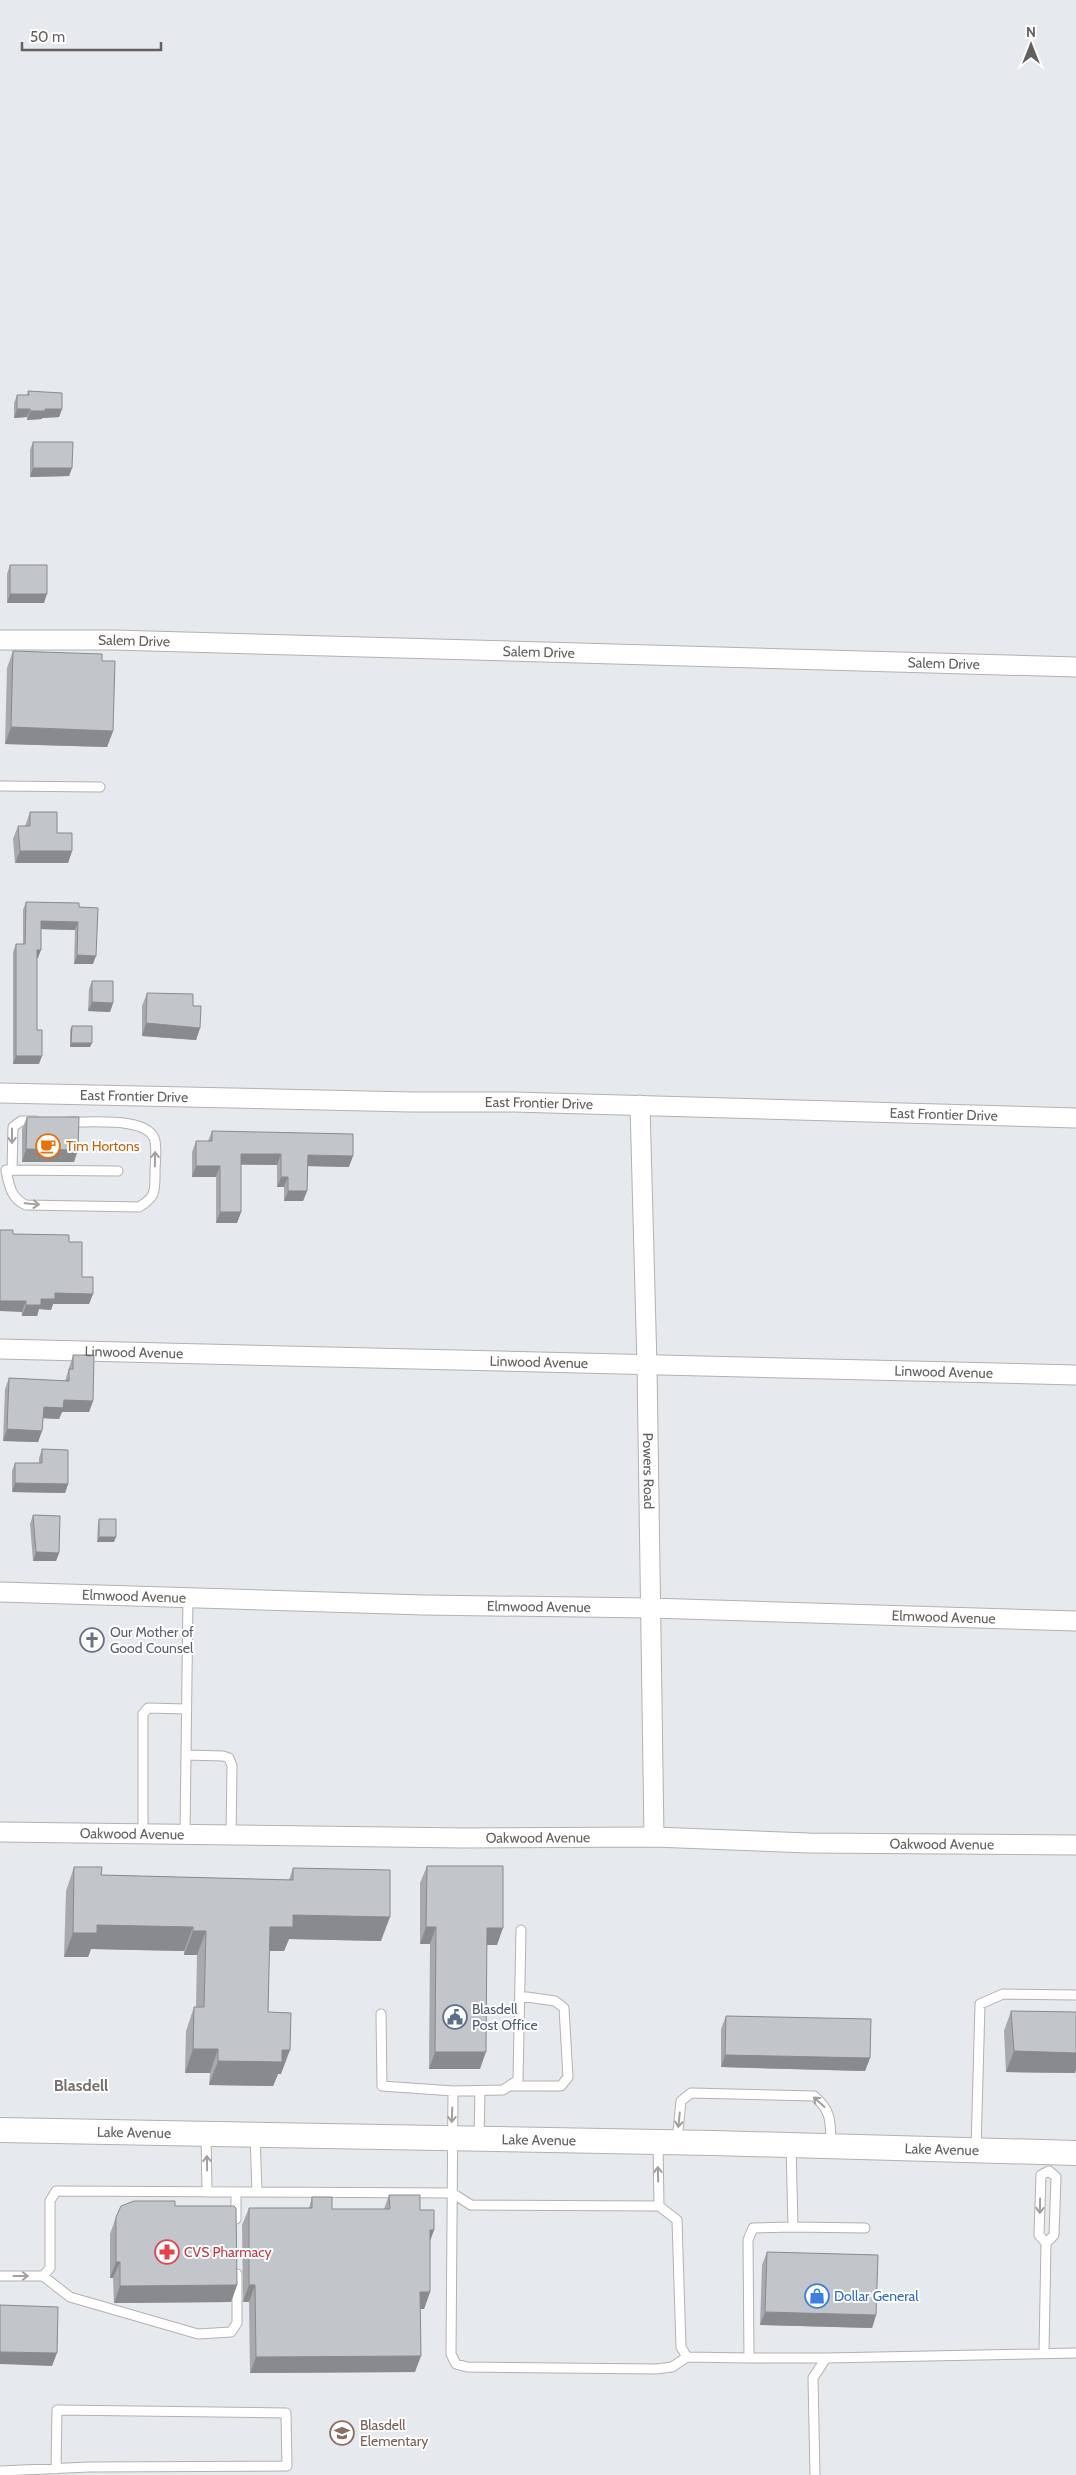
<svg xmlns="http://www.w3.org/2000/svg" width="1076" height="2475" viewBox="0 0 1076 2475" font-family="Cabin,sans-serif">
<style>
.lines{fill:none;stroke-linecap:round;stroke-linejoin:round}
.service-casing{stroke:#b4b1ae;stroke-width:11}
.minor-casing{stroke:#b4b1ae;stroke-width:21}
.tertiary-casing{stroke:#b4b1ae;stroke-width:26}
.service{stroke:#fff;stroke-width:9}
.minor{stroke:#fff;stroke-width:19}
.tertiary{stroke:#fff;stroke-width:24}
.wall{fill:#a7a9ad}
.shaded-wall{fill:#888a8d}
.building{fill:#c2c5c9;stroke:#888a8d}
.oneway{stroke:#a2a09e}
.labels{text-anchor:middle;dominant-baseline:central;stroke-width:4;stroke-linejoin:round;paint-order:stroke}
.street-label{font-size:14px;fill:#64605d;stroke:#fff}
.food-label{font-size:14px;fill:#c56008;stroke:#fff;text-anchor:start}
.worship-label{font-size:14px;fill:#5b616d;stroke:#fff;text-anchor:start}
.service-label{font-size:14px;fill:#4e5e75;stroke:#fff;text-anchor:start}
.health-label{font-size:14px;fill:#be3a42;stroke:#fff;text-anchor:start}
.shop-label{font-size:14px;fill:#366cbe;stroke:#fff;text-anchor:start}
.education-label{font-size:14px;fill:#785e54;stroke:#fff;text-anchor:start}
.quarter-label{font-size:16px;font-weight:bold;fill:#76726f;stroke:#fff}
</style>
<rect width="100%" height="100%" fill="#e6e9ee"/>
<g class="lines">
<g class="service-casing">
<path id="service" d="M0,786L100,787
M6,1170C9,1185 11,1199 26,1205L139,1207C156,1197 155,1191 155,1172C155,1163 157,1151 155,1141C150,1116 90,1123 68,1122
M8,1170L118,1171
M12,1170L13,1127L21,1121H35
M186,1755L223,1756L229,1758L232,1766L231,1835
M143,1834V1714L148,1708L186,1709
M185,1835L188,1597
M381,2014L382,2086L453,2091L503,2090L518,2080L521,1930
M509,2086H561L568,2077L564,2008L555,2001L520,1996
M453,2091L451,2354L456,2364L467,2367L656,2369L672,2367L687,2357
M206,2135L207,2192
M255,2135L257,2192
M479,2139L480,2091
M677,2141L681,2101L691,2093L814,2096C833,2112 830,2123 831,2146
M658,2144L659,2206
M791,2145L793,2227L753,2228L748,2240L749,2358H826
M976,2150L980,2004L1003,1994L1076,1995
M236,2192V2219
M793,2227L865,2228
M1046,2243L1054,2235L1056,2177L1049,2171
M0,2276H43L70,2297L198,2334L231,2332L237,2323V2274
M43,2276L50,2268V2201L56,2191L452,2193L471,2205L659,2206L677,2220L681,2347L687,2357L749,2358
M1044,2352L1046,2243L1039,2235L1041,2175L1049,2171
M0,2471L89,2467L287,2466L286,2413L57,2410L56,2469
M815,2475L813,2378L826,2358L1076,2353"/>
</g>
<g class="minor-casing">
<g id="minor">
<path id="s1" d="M0,640H114L1076,667"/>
<path id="s2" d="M0,1093L411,1102H514L1076,1118"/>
<path id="s3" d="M640,1105L647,1366L654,1837"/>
<path id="s4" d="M0,1349L1076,1375"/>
<path id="s5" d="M0,1592L424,1605L650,1608L1076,1621"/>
<path id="s6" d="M0,1832L464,1838L654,1837L809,1843L1076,1845"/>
</g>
</g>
<g class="tertiary-casing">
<g id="tertiary">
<path id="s7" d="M0,2130L713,2143L1076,2153"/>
</g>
</g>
<use href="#service" class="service"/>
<use href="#minor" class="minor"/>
<use href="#tertiary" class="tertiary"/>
</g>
<path class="wall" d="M28,391L62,409L59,417L42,418V419L27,420V417L14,418V403L17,395H27Z
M33,442L72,468L69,476L30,477V450Z
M10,565L44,603H7V574Z
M13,651L102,661L113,731L107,747L5,744L7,668Z
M30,812L57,833L72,851L68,863H15L13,839L18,826H25Z
M26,902L79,907L93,964H74L75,930L41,929L37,958V1030L39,1064H13V952L16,944H23V910Z
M92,981L113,1003L110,1012L88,1011L89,989Z
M147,993L193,1006L200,1028L196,1040L142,1036V1006Z
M72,1026L90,1047H70V1030Z
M27,1117L74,1162H22V1129Z
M212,1131L349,1167L308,1166L307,1191L303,1201H284V1187H277V1165H241V1212L237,1223H216V1177H192V1152L196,1141H208Z
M13,1234L69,1242L82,1277L93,1294L89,1304H53L51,1310L39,1309L37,1316H22Z
M73,1355L93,1401L89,1412H62L59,1419L43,1418L42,1431L38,1442L3,1441L5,1389L9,1378L65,1381Z
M42,1449L68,1484L65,1493L12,1492V1471L15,1463H39V1458Z
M33,1515L59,1553L56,1561H33L30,1524Z
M99,1519L114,1542H97L98,1523Z
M427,1866L497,1945H487L480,2069H429L430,1944H420V1883Z
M74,1867L101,1875L289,1880L293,1868L381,1941L289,1939L284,1951H269L268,2012L281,2074H278L273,2086L209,2085L210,2073H185L186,2031L194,2007H196L197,1955H184V1951L91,1949L88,1957H64L66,1891Z
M1011,2011L1075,2073L1006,2072L1004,2031Z
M726,2016L870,2058L865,2071L721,2067V2029Z
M389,2195L420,2210L434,2230L430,2241V2292L424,2309H420L415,2372L250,2373L249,2302H243L242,2225L249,2208H309L312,2197L332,2209H384Z
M175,2206L237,2285L231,2302L114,2303L113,2278H110V2234L116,2217Z
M767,2252L876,2315L872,2328L760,2325L762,2265Z"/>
<path class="shaded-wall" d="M17,409H30L27,417L14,418Z
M45,409H62L59,417L42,418V419L27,420L30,411Z
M33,468H72L69,476L30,477Z
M10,594H47L44,603H7Z
M11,727L113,731L107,747L5,744Z
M20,851H72L68,863H15Z
M41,921L78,922L75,930L38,929Z
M37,950H41L38,958H34Z
M77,955L96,956L93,964H74Z
M92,1002L113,1003L110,1012L88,1011Z
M146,1023L200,1028L196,1040L142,1036Z
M71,1043H92L90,1047H70Z
M16,1056H42L39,1064H13Z
M26,1149L78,1150L74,1162H22Z
M241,1154H281L277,1165L237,1164Z
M308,1155L353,1156L349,1167L304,1166Z
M196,1166H220L216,1177H192Z
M281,1177H288L284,1187H277Z
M288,1191H307L303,1201H284Z
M220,1212H241L237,1223H216Z
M55,1293L93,1294L89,1304H53L51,1310L39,1309L37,1316H22L26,1305Z
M0,1301H26L22,1312L0,1311Z
M64,1400L93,1401L89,1412H62L59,1419L40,1418L44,1407Z
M7,1429L42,1431L38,1442L3,1441Z
M15,1483L68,1484L65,1493L12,1492Z
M99,1537H116L114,1542H97Z
M36,1552L59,1553L56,1561H33Z
M293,1915L390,1917L381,1941L289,1939L284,1951H261L270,1927Z
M97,1925L193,1927L184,1951L91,1949L88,1957H64L73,1933Z
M426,1927H436L430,1944H420Z
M487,1928H503L497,1945H481Z
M193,1931H206L197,1955H184Z
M193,2049H218L210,2073H185Z
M282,2050H290L281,2074H278L273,2086L209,2085L218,2061Z
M1014,2051L1076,2052V2070L1075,2073L1006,2072Z
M435,2052H486L480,2069H429Z
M725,2055L870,2058L865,2071L721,2067Z
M430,2230H434L428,2246Z
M116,2262H120L113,2278H110Z
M237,2285L231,2302L114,2303L120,2286Z
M249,2285H255L249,2302H243Z
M420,2292H430L424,2309H414Z
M765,2312L876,2315L872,2328L760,2325Z
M0,2352L57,2353L52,2366L0,2364Z
M421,2356L415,2372L250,2373L256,2357Z"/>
<path class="building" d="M28,391L62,393V409H45V411H30V409H17V395H29Z
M33,442H73L72,468H33Z
M10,565H47V594H10Z
M13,651L102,654V661H115L113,731L11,727Z
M30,812H57V833H72V851H20L18,826H30Z
M26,902L79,903V907L98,908L96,956L77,955L78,922L41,921V950H37V1030H42V1056H16V944H25Z
M92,981H113V1003L92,1002Z
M147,993L193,994V1006H201L200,1028L146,1023Z
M72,1026H92V1043H71Z
M27,1117H79L78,1150L26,1149Z
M212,1131L353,1134V1156L308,1155L307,1191H288V1177H281V1154H241V1212H220V1166H196V1141H212Z
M0,1230H13V1234L69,1235V1242H82V1277H93V1294L55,1293V1299H41V1305H26V1301H0Z
M73,1355H94L93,1401L64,1400L63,1408L44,1407L42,1431L7,1429L9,1378L69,1381V1369H73Z
M42,1449L68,1450V1484L15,1483V1463H42Z
M33,1515L60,1516L59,1553L36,1552Z
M99,1519H116V1537H99Z
M427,1866H503V1928H487L486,2052H435L436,1927H426Z
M74,1867H102L101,1875L293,1880V1868L390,1870V1917L293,1915V1927H270L268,2012L291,2013L290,2050H282V2062L218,2061V2049H193L194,2007H204L206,1931H193V1927L97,1925V1933H73Z
M1011,2011L1076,2012V2053L1014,2051Z
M726,2016L871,2019L870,2058L725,2055Z
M389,2195H420V2210H434V2230H430V2292H420L421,2356L256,2357L255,2285H249V2208H312V2197H332V2209H390Z
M134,2201H175V2206H234L236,2208L237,2285L120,2286V2262H116V2217L121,2206Z
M767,2252L878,2255L876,2315L765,2312Z
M0,2305L58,2307L57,2353L0,2352Z"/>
<defs><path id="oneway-shaft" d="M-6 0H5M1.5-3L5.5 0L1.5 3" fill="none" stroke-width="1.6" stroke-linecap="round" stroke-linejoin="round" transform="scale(1.25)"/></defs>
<g class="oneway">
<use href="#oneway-shaft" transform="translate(12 1136) rotate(90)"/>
<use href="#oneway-shaft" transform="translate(155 1159) rotate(-89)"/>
<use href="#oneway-shaft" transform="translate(32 1204) rotate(5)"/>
<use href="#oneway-shaft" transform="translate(819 2102) rotate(-138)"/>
<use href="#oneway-shaft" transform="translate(452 2115) rotate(92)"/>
<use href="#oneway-shaft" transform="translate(679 2120) rotate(96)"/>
<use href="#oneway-shaft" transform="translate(207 2163) rotate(-91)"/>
<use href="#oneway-shaft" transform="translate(658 2174) rotate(-91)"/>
<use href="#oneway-shaft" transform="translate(1040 2206) rotate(91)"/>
<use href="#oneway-shaft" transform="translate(21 2276)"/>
</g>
<defs>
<g id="cafe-ring" transform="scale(1.25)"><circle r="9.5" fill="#fff" stroke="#e8710a" stroke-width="1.5"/><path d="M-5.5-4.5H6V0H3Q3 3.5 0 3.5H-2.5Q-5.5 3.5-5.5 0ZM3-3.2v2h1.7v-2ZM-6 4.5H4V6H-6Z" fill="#e8710a"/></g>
<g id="church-ring" transform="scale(1.25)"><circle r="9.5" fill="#fff" stroke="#6b7280" stroke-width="1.5"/><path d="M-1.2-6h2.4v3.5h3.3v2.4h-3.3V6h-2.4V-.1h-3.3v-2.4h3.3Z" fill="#6b7280"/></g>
<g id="civic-ring" transform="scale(1.25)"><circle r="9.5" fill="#fff" stroke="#5c6f8a" stroke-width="1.5"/><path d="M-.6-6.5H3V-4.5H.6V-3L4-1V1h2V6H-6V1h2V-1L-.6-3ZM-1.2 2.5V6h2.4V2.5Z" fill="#5c6f8a"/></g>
<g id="pharmacy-ring" transform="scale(1.25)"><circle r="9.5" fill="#fff" stroke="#e0444e" stroke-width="1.5"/><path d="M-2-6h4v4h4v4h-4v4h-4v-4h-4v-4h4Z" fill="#e0444e"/></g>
<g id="shop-ring" transform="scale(1.25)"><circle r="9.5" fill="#fff" stroke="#3f7fe0" stroke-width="1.5"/><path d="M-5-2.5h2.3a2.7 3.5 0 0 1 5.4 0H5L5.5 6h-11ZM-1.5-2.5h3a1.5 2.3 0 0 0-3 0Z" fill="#3f7fe0"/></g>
<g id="school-ring" transform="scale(1.25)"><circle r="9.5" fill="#fff" stroke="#8d6e63" stroke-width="1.5"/><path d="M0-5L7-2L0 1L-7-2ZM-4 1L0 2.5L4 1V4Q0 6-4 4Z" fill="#8d6e63"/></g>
</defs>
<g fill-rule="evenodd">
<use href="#cafe-ring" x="48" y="1146"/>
<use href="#church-ring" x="92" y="1640"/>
<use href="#civic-ring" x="455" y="2017"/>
<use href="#pharmacy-ring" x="167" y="2252"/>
<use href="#shop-ring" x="817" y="2296"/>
<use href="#school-ring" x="342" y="2433"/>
</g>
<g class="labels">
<g class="street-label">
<text stroke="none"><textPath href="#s1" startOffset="134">Salem Drive</textPath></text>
<text stroke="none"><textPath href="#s1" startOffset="539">Salem Drive</textPath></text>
<text stroke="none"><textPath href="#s1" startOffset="944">Salem Drive</textPath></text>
<text stroke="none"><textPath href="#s2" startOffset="134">East Frontier Drive</textPath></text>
<text stroke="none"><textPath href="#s2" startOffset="539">East Frontier Drive</textPath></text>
<text stroke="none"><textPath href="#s2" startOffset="944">East Frontier Drive</textPath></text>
<text stroke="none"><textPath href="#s4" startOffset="134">Linwood Avenue</textPath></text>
<text stroke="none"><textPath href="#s4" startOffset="539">Linwood Avenue</textPath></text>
<text stroke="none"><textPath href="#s4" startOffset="944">Linwood Avenue</textPath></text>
<text stroke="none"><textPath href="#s3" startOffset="366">Powers Road</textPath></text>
<text stroke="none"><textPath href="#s5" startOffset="134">Elmwood Avenue</textPath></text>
<text stroke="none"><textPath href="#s5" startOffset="539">Elmwood Avenue</textPath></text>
<text stroke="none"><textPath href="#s5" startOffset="944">Elmwood Avenue</textPath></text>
<text stroke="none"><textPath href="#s6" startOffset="132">Oakwood Avenue</textPath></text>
<text stroke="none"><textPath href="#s6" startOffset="538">Oakwood Avenue</textPath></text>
<text stroke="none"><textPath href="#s6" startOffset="942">Oakwood Avenue</textPath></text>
<text stroke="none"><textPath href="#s7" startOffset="134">Lake Avenue</textPath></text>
<text stroke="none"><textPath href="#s7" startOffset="539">Lake Avenue</textPath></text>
<text stroke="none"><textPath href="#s7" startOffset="942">Lake Avenue</textPath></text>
</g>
<g class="food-label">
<text x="66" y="1146">Tim Hortons</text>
</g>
<g class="worship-label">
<text x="110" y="1632">Our Mother of<tspan x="110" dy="16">Good Counsel</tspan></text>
</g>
<g class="service-label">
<text x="472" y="2009">Blasdell<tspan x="472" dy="16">Post Office</tspan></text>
</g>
<g class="health-label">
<text x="184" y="2252">CVS Pharmacy</text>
</g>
<g class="shop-label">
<text x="834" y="2296">Dollar General</text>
</g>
<g class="education-label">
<text x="360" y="2425">Blasdell<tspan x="360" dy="16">Elementary</tspan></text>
</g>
<g class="quarter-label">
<text x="81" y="2085">Blasdell</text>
</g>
</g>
<g transform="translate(1031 45)" stroke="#ffffff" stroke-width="4" paint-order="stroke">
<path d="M0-4L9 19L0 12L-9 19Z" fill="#64605d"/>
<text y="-8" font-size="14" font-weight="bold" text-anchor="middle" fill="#64605d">N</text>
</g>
<path d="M22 42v8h139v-8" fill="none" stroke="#64605d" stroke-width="2.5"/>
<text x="30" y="42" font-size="15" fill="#64605d" stroke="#ffffff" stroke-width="4" paint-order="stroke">50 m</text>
</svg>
